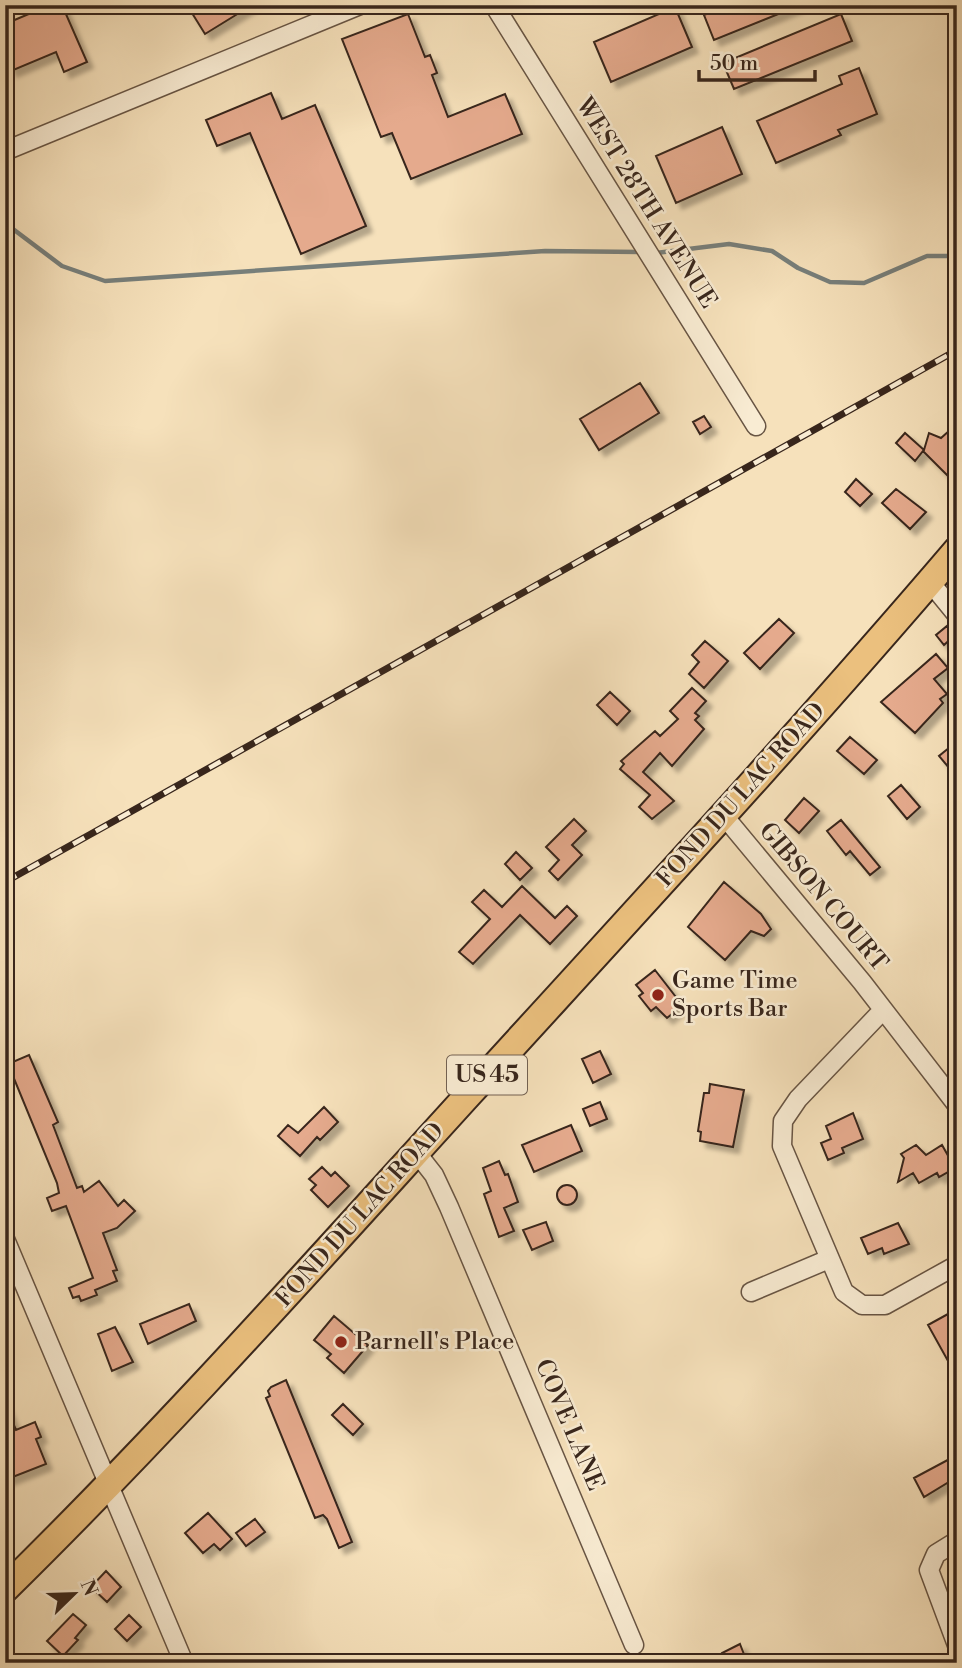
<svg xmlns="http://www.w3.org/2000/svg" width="962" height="1668" viewBox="0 0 962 1668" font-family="'Libre Bodoni',serif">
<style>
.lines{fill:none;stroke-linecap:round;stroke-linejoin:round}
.stream{stroke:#777f7b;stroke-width:4.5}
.building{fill:#e5aa8d;stroke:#38261c;stroke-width:2;filter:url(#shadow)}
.street-casing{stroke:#685544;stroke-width:21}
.primary-casing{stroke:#38261c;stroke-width:30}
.street{stroke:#f9ecd3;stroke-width:18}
.primary{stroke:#ebc07e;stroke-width:26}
.rail-casing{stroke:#38261c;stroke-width:7}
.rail{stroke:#f9ecd3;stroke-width:4.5;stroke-dasharray:13;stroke-linecap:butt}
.poi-dot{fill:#8f2418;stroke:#f9ecd3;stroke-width:2.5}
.labels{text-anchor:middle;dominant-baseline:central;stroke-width:5;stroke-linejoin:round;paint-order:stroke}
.shield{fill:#f9ecd3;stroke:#726153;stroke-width:2}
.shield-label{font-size:23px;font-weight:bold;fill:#38261c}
.street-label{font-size:24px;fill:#38261c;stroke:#f9ecd3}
.poi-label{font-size:24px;fill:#38261c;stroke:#f9ecd3;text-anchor:start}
</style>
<defs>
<filter id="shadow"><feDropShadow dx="6" dy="6" stdDeviation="2" flood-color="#0004"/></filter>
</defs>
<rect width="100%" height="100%" fill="#f6e1bb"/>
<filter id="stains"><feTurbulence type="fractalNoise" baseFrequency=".00286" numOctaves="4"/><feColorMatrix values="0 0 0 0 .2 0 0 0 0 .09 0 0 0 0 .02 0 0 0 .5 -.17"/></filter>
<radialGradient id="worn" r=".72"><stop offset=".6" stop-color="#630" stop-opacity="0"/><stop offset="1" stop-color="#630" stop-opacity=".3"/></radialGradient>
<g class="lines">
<path class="stream" d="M5,223L62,266L105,281L545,251L640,252
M656,253L729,244L772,251L798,268L830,282L864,283L927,256H952V259"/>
</g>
<path class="building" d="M50,5H62L87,62L64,72L56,52L11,71L5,57V24Z
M187,5H252L205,34Z
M728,5H798V6L714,40L704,15Z
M675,7L692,47L611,82L594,42Z
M408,14L425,57L430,55L437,73L432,75L448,117L505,94L522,134L411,179L392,133L381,137L342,39Z
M841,14L852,41L734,89L723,63Z
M859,68L877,114L838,130L841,135L776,163L757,121L842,84L839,76Z
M271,93L282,119L315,105L366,226L301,254L250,133L217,146L206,120Z
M722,127L742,174L676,203L656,156Z
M640,383L659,413L599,450L580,419Z
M704,416L711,427L700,434L693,422Z
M950,430L957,436V467L949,477L923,451L915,461L896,443L905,433L924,450L929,433L941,438Z
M856,479L872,494L860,506L845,492Z
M896,489L926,512L910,529L882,503Z
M779,619L794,633L760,669L744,653Z
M947,626L955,635L944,645L936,635Z
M705,641L728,661L704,688L689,674L699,662L692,655Z
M936,654L948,668L934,679L947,694L940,699L943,703L915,733L881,702Z
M692,688L706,701L695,713L699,716L695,720L704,729L672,766L660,753L643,772L674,801L652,819L639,807L650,795L620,769L624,764L621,761L655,731L660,736L678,719L670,711Z
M610,692L630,711L617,725L597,705Z
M850,737L877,760L864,774L837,751Z
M950,747L957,754V763L950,769L939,756Z
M901,785L920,807L907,819L888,796Z
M804,798L819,811L799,833L785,820Z
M574,819L586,831L572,845L582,855L558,880L549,871L559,860L546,847Z
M841,820L880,867L870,875L850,851L846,855L827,831Z
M516,852L532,868L520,880L505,864Z
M724,882L761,914L771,929L764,936L751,931L725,960L688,927Z
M522,886L555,918L567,906L577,916L550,944L520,915L473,964L459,952L490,919L472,902L484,890L502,907Z
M655,970L679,1001L675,1004L678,1009L667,1018L656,1007L651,1011L639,996L643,993L636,985Z
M600,1051L611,1074L593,1083L582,1059Z
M29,1055L58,1122L53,1125L77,1188L82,1186L84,1192L99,1181L118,1206L124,1200L135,1211L117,1228L103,1233L117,1270L113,1271L117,1281L95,1290L97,1295L81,1301L79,1296L73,1298L69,1288L93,1278L66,1206L52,1211L47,1198L59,1193L57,1183L8,1064Z
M710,1084L744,1090L733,1147L700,1141L701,1132L698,1131L704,1093H709Z
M600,1102L607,1119L590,1126L583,1109Z
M324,1107L338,1122L320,1140L317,1137L300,1156L278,1136L288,1125L298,1133Z
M853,1113L863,1139L842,1148L844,1153L828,1160L821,1143L831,1139L826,1126Z
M571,1125L582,1151L534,1172L522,1145Z
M916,1145L926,1155L942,1145L955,1168L939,1177L937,1173L919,1183L913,1173L898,1182L904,1158L901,1154Z
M499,1161L505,1175L508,1174L518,1202L504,1208L514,1231L499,1237L484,1194L491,1191L483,1168Z
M322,1167L331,1176L335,1172L349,1186L328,1207L311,1190L316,1185L309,1179Z
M557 1195a10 10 0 1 1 20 0a10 10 0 1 1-20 0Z
M546,1222L553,1241L532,1250L523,1230Z
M898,1223L909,1244L884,1254L882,1248L868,1254L861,1238Z
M189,1304L196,1321L148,1344L140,1324Z
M957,1309V1356L948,1361L928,1325Z
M334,1316L368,1345L344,1373L327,1358L331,1354L314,1340Z
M115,1327L133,1362L112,1371L98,1334Z
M286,1380L352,1542L339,1548L327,1519L323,1515L315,1518L266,1398L270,1396L268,1391L271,1387Z
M5,1404L16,1430L35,1422L41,1437L36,1439L46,1464L5,1480Z
M343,1404L363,1424L353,1435L332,1415Z
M957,1455V1477L924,1497L914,1478Z
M208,1513L232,1539L220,1550L214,1544L203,1553L185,1533Z
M255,1519L265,1532L246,1546L236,1533Z
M106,1571L121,1587L107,1602L91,1587Z
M73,1614L86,1625L75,1638L78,1640L63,1656L47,1641Z
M129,1615L141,1627L127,1641L115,1629Z
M740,1644L745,1657L725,1663L722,1653Z"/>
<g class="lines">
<g class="street-casing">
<path id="street" d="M494,5L756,426
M5,151L360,5
M930,582L957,615
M724,816L862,982L957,1105
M883,1010L798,1099L783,1121L782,1146L844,1292L862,1305H885L957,1265
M416,1152L434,1175L449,1207L634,1645
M5,1239L184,1663
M751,1292L829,1259
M957,1541L936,1554L929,1570L957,1645"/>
</g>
<g class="primary-casing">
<path id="primary" d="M5,1589C167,1430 317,1261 470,1093C634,913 799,735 957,550"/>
</g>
<use href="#street" class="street"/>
<use href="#primary" class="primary"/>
<g class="rail-casing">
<path id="rail" d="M5,882L957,350"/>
</g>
<use href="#rail" class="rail"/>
</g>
<g class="poi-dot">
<circle cx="658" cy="995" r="7"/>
<circle cx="341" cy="1342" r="7"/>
</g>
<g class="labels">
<rect class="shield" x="447" y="1055.5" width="80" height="39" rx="5"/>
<g class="shield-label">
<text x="487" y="1075">US 45</text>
</g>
<g class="street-label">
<text transform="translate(646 203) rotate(58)">WEST 28TH AVENUE</text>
<text transform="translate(741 795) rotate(-48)">FOND DU LAC ROAD</text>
<text transform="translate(823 897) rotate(50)">GIBSON COURT</text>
<text transform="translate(360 1215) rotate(-48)">FOND DU LAC ROAD</text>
<text transform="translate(569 1425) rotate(67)">COVE LANE</text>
</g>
<g class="poi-label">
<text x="672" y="981">Game Time<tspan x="672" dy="28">Sports Bar</tspan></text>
<text x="355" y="1342">Parnell's Place</text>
</g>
</g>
<rect width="962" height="1668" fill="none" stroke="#f6e1bb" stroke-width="28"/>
<rect x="7" y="7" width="948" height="1654" fill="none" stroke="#38261c" stroke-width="3.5"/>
<rect x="14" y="14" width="934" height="1640" fill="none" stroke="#38261c" stroke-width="2"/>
<g transform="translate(74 1594) rotate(67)" stroke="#f9ecd3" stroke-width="5" paint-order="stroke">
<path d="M0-5L12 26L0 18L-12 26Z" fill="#38261c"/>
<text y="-10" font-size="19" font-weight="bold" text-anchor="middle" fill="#38261c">N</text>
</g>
<path d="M699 70v10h116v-10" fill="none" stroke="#38261c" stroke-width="3.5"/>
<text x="710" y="70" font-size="21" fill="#38261c" stroke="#f9ecd3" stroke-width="5" paint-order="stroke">50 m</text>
<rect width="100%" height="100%" filter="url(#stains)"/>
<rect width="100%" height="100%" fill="url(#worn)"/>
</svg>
